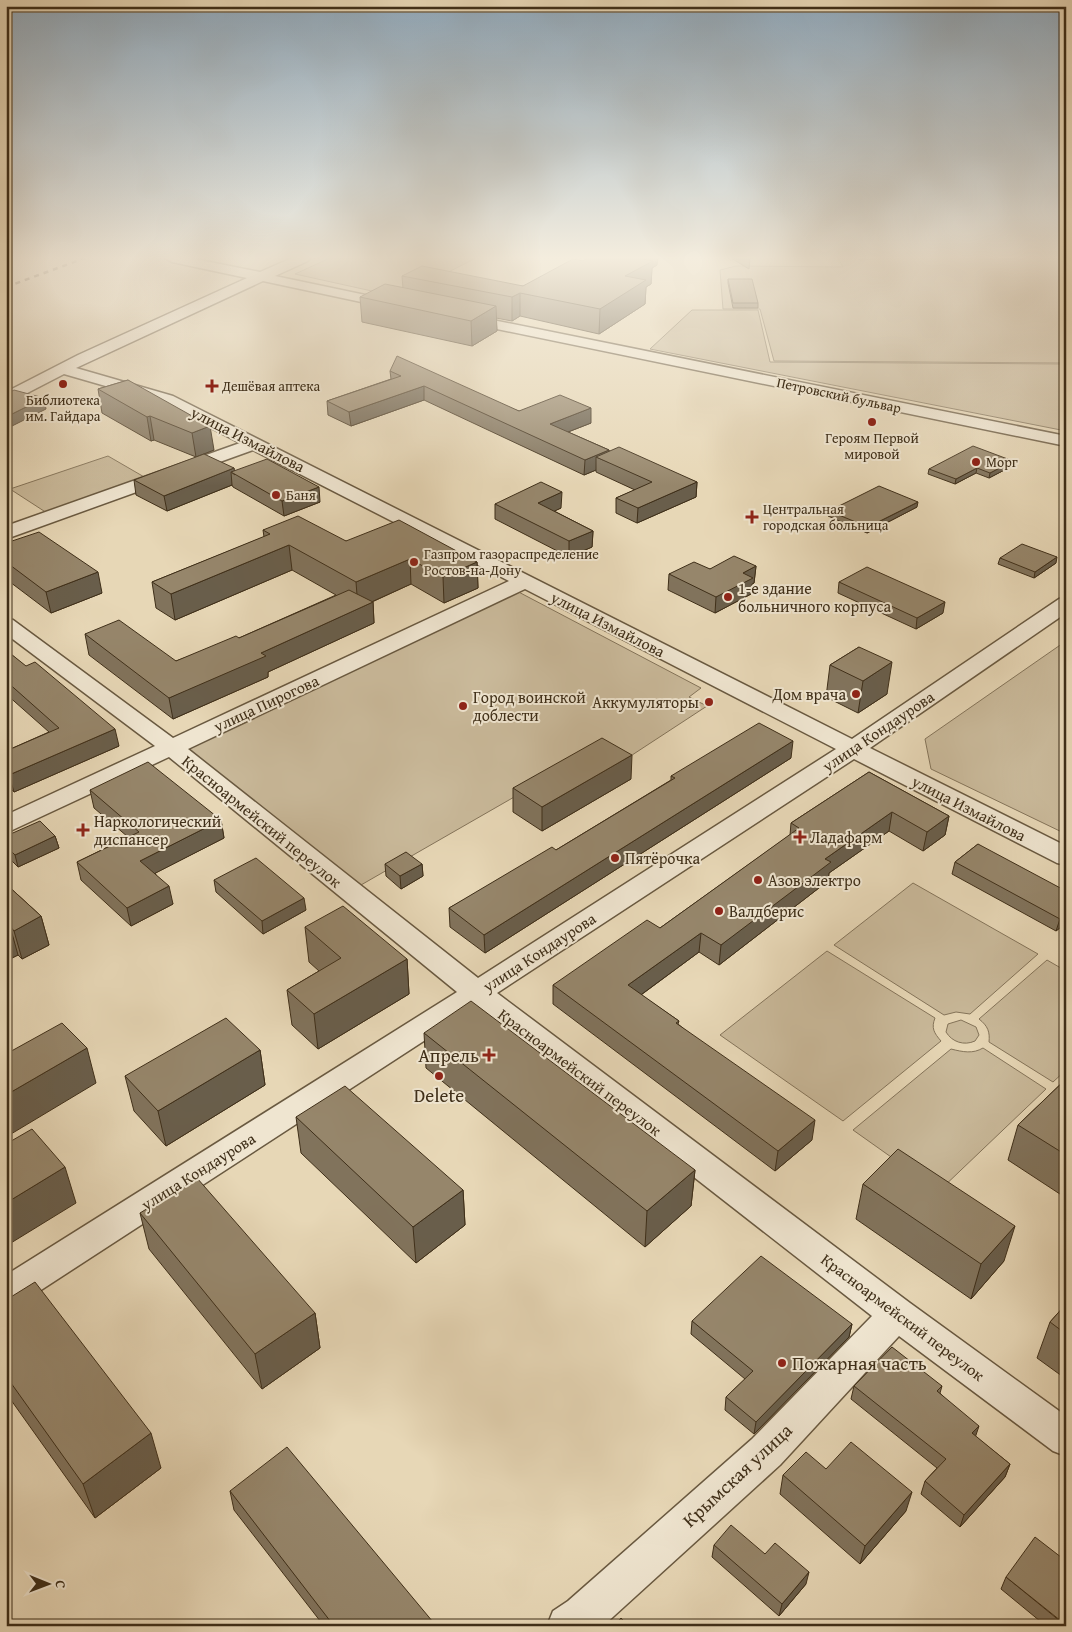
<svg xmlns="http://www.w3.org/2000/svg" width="1072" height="1632" viewBox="0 0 1072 1632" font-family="'Gentium Book Plus',serif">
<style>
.green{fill:#caba9b;stroke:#84745a}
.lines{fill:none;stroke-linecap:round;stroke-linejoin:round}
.minor-casing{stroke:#695940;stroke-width:3}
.minor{fill:#efe5d0;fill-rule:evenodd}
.rail{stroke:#3f2f19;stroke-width:2.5;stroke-dasharray:5 5;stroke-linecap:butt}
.wall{fill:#81735c;stroke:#3f2f19}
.shaded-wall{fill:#695e4b;stroke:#3f2f19}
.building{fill:#96866b;stroke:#3f2f19}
.poi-dot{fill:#8f2418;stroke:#efe5d0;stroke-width:2}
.labels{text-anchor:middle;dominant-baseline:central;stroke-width:4;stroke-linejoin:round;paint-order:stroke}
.far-poi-label{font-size:14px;fill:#3f2f19;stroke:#efe5d0;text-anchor:start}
.far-street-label{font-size:14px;fill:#3f2f19;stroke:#efe5d0}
.street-label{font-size:16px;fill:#3f2f19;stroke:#efe5d0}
.poi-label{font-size:16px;fill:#3f2f19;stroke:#efe5d0;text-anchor:start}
.near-poi-label{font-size:19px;fill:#3f2f19;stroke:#efe5d0;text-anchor:end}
.near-street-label{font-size:19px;fill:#3f2f19;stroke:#efe5d0}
</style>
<rect width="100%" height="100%" fill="#e7d7b6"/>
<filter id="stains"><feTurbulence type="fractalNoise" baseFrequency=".004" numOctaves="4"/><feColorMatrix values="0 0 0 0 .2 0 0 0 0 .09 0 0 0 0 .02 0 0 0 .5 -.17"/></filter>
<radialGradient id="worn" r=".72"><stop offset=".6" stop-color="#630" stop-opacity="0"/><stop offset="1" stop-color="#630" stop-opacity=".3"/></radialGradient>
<path class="green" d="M330,258H476L399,297L295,274Z
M838,258H1066V363L774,361L760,309H723L720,270L736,266L843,267Z
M692,310H758L770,362L1066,364V431L650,349Z
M108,456L146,478L47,513L10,489Z
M511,588L701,688L689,697L707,706L626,759L603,746L354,889L173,747Z
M1066,641V834L931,769L925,739Z
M913,883L1038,954L970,1014L956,1012L944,1015L834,945Z
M827,951L935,1018C931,1028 934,1033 941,1041L843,1121L720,1035Z
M1047,960L1066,971V1070L1053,1082L989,1042C990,1032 988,1026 979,1019Z
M961,1020L976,1027L979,1035L975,1041C964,1046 952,1042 946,1032L948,1024Z
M983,1048L1046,1089L939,1191L853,1130L951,1049C963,1052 973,1054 983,1048Z"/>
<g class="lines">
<g class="minor-casing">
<path id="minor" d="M165,258H190L260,272L292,258H310L308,261L275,276L394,301L401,305L394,309L263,281L76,368L173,396L852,739L1059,599L1066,597V613L870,748L1066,846V865L1057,863L854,759L497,993L910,1303L1066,1416V1456L1053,1451L899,1336L780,1465L603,1626H547L553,1611L568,1601L752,1439L872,1316L476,1007L18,1305L6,1309V1275L457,992L169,757L6,833V815L155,746L6,634V618L13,620L173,738L509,581L253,450L6,539V526L240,443L161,402L64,374L6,404V392L78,355L247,278L172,262ZM525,589L836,749L478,978L188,749Z
M463,314L1066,436V446L458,321L456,318L458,315Z"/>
</g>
<use href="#minor" class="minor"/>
<path class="rail" d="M6,287L85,258"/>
</g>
<path class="wall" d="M731,258H750L749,269Z
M979,258H1026V259H979Z
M583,261L657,265L652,268L651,284L646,287L645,304L599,334L520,316L512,321L496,318L497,331L472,346L362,322L360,297L403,288L402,276L523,286Z
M728,279L758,303V308H733L728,283Z
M390,371L519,411L591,423L568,432L609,450V451L697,482L696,497L637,523L616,513V498L635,490L596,472V470L584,475L424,400L351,426L328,415L327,401L391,379Z
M128,380L214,450L196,457L154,440L151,441L102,413L98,389Z
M1012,466L989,478L976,473L955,484L928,474L929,469Z
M234,468V471L320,502L284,516L233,487L232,485L167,511L136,495L134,480Z
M495,504L561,508L554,511L593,531L592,547L569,557L495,519Z
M917,507L867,533L828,516L829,511Z
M263,530L346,541L477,562L478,588L444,603L411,584L372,602H373L374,623L268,672V677L173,719L89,655L85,634L176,661L239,638L336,595L292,570L175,620L156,608L152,582L264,537Z
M6,543L102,593L51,613L6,579Z
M1000,558L1056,563L1034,578L998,564Z
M756,566L754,583L752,584L751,594L715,613L668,590L669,574L710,569Z
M839,582L943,613L916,629L838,593Z
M859,647L887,694L858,713L826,697L830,665Z
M6,650L119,746L14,792L6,784V751L49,732L6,694Z
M791,758L485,953L450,927L449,908L556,850L671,780V776Z
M869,772L949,816L945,835L923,851L889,831L829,873L828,881L719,965L699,952L641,995L679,1021L678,1024L812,1140L775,1171L553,1004V985L660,928L790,835L791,823Z
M631,779L542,831L513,812V788Z
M90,790L221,820L224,838L155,873L173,904L131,926L81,880L77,862L128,837L94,808Z
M6,836H55L59,848L18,867L6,855Z
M978,844L1066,923L1056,931L952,874L955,862Z
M385,864H422L423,876L401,889L386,876Z
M214,880L306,910L263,934L216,892Z
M6,884L41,916L49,945L22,959L18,955L6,961Z
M305,927L407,959L409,994L318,1049L292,1025L287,990L319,971L309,962Z
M424,1033L695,1170L691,1206L645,1247L426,1068Z
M260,1050L265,1085L166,1146L134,1111L125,1076Z
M1066,1079V1198L1008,1160L1018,1125Z
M296,1117L463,1190L465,1225L416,1263L301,1153Z
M863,1184L1004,1261L971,1299L856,1219Z
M140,1213L315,1313L320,1348L262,1389L149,1249Z
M6,1300L161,1468L95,1518L6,1393Z
M1066,1304V1379L1037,1358L1050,1322Z
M692,1321L852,1324L849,1337L754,1434L725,1410L726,1397L745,1379L691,1334Z
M854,1386H942L940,1393L976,1437L1010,1464L1005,1477L960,1527L921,1494L925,1481L937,1468L851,1399Z
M826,1469L906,1511L860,1564L780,1494L783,1475Z
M230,1491L433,1626H324L234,1510Z
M714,1545L765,1554L806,1584L779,1616L712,1557Z
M1006,1577L1066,1626H1046L1001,1589Z"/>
<path class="shaded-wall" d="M633,258H658L657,265L652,268L651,284L646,287L645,304L599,334L600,309L625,276Z
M860,258H887L859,260Z
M520,293V316L512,321V297Z
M496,306L497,331L472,346L471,321Z
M424,386V400L351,426L349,412Z
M44,398L46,409L6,429V417Z
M591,408V423L550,439V424Z
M150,416L154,440L151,441L147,417Z
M210,426L214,450L196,457L192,433Z
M609,450L608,462L596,457V470L584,475L585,460Z
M1013,461L1012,466L989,478L990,473Z
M234,468L235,475L231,472L232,485L167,511L164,496Z
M977,468L976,473L955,484L956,479Z
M697,482L696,497L637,523L638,508Z
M319,487L320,502L284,516L282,501Z
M562,492L561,508L538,519V503Z
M918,502L917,507L867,533L868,527Z
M593,531L592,547L569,557V541Z
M289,545L292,570L175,620L171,594Z
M1057,557L1056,563L1034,578L1035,572Z
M410,559L411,584L358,608L356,582Z
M477,562L478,588L444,603L443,577Z
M756,566L754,583L752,584L751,594L715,613L716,597L743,573Z
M98,572L102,593L51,613L46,592Z
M373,602L374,623L268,672V677L173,719L169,698L261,653Z
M945,602L943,613L916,629L917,618Z
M892,662L887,694L858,713L863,681Z
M115,729L119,746L14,792L9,775Z
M793,741L791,758L485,953L484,935Z
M632,755L631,779L542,831V807Z
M892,812L889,831L829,873L828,881L719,965L721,945L825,859Z
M949,816L945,835L923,851L927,832Z
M221,820L224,838L144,879L140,861Z
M55,836L59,848L18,867L15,855Z
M422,864L423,876L401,889L400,876Z
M169,886L173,904L131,926L127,908Z
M304,898L306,910L263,934L262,921Z
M1066,914V923L1056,931L1060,919Z
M41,916L49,945L22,959L14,931Z
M10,926L18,955L6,961V928Z
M701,933L699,952L627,1005L628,985Z
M407,959L409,994L318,1049L314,1014Z
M87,1048L96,1083L6,1137V1095Z
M260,1050L265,1085L166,1146L158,1111Z
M815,1120L812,1140L775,1171L778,1151Z
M65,1167L76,1203L6,1246V1203Z
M695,1170L691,1206L645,1247L647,1211Z
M463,1190L465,1225L416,1263L413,1227Z
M1015,1226L1004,1261L971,1299L981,1264Z
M315,1313L320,1348L262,1389L255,1354Z
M852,1324L849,1337L754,1434L756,1422Z
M979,1426L975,1438L972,1433Z
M151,1433L161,1468L95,1518L83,1484Z
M1010,1464L1005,1477L960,1527L964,1515Z
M912,1492L906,1511L860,1564L865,1546Z
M809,1572L806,1584L779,1616L782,1604Z"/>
<path class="building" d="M587,258H637L653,261L625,276L646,280L600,309L520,293L512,297L402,276L422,266L523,286L573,259L583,261Z
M728,279H752L758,303H733Z
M385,284L496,306L471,321L360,297Z
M397,356L519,411L560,395L591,408L550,424L609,450L585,460L424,386L349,412L327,401L401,376L390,371Z
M128,380L210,426L192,433L150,416L147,417L98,389Z
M14,390L44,398L6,417V394Z
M973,446L1013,461L990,473L977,468L956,479L929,469Z
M619,447L697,482L638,508L616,498L652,482L596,457Z
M204,454L234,468L164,496L134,480Z
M267,459L319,487L282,501L231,472Z
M541,482L562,492L538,503L593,531L569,541L495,504Z
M879,486L918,502L868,527L829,511Z
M298,516L346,541L399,520L477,562L443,577L410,559L356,582L289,545L171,594L152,582L270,534L263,530Z
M39,532L98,572L46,592L6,562V543Z
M1022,544L1057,557L1035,572L1000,558Z
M734,556L756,566L743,573L753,578L716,597L669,574L694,562L710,569Z
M867,567L945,602L917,618L839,582Z
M349,590L373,602L261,653L266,656L169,698L85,634L119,620L176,661L236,636L239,638Z
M859,647L892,662L863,681L830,665Z
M6,650L26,666L35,662L115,729L9,775L6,772V751L59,728L6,681Z
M759,723L793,741L484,935L449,908L552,847L556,850L675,778L671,776Z
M602,738L632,755L542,807L513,788Z
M148,762L221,820L140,861L169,886L127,908L77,862L139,832L90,790Z
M869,772L949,816L927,832L892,812L825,859L831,862L721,945L701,933L628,985L679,1021L676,1023L815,1120L778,1151L553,985L647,920L660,928L799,828L791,823Z
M40,821L55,836L15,855L6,846V836Z
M978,844L1066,891V914L1060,919L955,862Z
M406,852L422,864L400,876L385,864Z
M256,858L304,898L262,921L214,880Z
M6,884L41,916L14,931L10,926L6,928Z
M343,906L407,959L314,1014L287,990L341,958L305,927Z
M471,1001L695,1170L647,1211L424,1033Z
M226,1018L260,1050L158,1111L125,1076Z
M62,1023L87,1048L6,1095V1054Z
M1066,1079V1155L1018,1125Z
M345,1086L463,1190L413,1227L296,1117Z
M32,1129L65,1167L6,1203V1144Z
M898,1149L1015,1226L981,1264L863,1184Z
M197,1178L315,1313L255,1354L140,1213Z
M761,1256L852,1324L756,1422L726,1397L753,1371L692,1321Z
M35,1282L151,1433L83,1484L6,1376V1300Z
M1066,1304V1334L1050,1322Z
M892,1347L942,1386L937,1391L979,1426L972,1433L1010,1464L964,1515L925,1481L946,1459L854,1386Z
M851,1442L912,1492L865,1546L783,1475L806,1452L826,1469Z
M287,1447L433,1622L429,1626H334L230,1491Z
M731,1525L765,1554L775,1543L809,1572L782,1604L714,1545Z
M1035,1537L1066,1561V1625L1006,1577Z
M621,1618L629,1626H614Z"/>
<linearGradient id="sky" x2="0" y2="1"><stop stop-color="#91abbf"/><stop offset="0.53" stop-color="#f4edde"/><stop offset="1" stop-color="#f4edde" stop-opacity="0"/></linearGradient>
<rect width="1072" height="486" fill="url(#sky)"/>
<g class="poi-dot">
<circle cx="63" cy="384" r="5"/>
<path d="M209.5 378.5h5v5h5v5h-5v5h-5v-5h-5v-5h5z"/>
<circle cx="872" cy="422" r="5"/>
<circle cx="976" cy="462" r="5"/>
<circle cx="276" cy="495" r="5"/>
<path d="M749.5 509.5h5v5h5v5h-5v5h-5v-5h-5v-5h5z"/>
<circle cx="414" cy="562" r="5"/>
<circle cx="728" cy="597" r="5"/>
<circle cx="856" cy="694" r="5"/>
<circle cx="709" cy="702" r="5"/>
<circle cx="463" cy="706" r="5"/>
<path d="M80.5 822.5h5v5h5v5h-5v5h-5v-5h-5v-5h5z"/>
<path d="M797.5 829.5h5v5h5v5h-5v5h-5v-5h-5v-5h5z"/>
<circle cx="615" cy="858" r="5"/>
<circle cx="758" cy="880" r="5"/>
<circle cx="719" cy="911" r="5"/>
<path d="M486.5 1047.5h5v5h5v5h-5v5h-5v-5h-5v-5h5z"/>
<circle cx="439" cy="1076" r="5"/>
<circle cx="782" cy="1363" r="5"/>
</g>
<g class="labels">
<g class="far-poi-label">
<text x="222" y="386">Дешёвая аптека</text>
<text x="63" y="400" text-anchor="middle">Библиотека<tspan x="63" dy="16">им. Гайдара</tspan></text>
<text x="872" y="438" text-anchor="middle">Героям Первой<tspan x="872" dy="16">мировой</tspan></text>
<text x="986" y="462">Морг</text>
<text x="286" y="495">Баня</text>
<text x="763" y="509">Центральная<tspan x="763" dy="16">городская больница</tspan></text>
<text x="424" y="554">Газпром газораспределение<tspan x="424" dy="16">Ростов-на-Дону</tspan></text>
</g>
<g class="far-street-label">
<text transform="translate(839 395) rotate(12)">Петровский бульвар</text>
</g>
<g class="street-label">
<text transform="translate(248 439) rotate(27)">улица Измайлова</text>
<text transform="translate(608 624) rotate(27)">улица Измайлова</text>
<text transform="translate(266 703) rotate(-25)">улица Пирогова</text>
<text transform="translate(878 731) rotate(-34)">улица Кондаурова</text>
<text transform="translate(969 808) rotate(27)">улица Измайлова</text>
<text transform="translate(262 821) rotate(39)">Красноармейский переулок</text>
<text transform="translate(539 952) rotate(-33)">улица Кондаурова</text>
<text transform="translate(580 1072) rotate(37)">Красноармейский переулок</text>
<text transform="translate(198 1171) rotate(-32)">улица Кондаурова</text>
<text transform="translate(903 1317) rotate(37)">Красноармейский переулок</text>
</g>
<g class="poi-label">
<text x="738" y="588">1-е здание<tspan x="738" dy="18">больничного корпуса</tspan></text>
<text x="846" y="694" text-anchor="end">Дом врача</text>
<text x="473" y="697">Город воинской<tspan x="473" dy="18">доблести</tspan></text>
<text x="699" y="702" text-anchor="end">Аккумуляторы</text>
<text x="94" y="821">Наркологический<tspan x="94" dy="18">диспансер</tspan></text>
<text x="810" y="837">Ладафарм</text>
<text x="625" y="858">Пятёрочка</text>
<text x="768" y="880">Азов электро</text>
<text x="729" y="911">Валдберис</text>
</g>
<g class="near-poi-label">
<text x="479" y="1055">Апрель</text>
<text x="439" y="1095" text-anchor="middle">Delete</text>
<text x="792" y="1363" text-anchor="start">Пожарная часть</text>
</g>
<g class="near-street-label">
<text transform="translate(737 1475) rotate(-43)">Крымская улица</text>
</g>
</g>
<rect width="1072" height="1632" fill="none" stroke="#e7d7b6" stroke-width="25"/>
<rect x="8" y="8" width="1057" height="1617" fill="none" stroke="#3f2f19" stroke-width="2.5"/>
<rect x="12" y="12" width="1047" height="1607" fill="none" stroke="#3f2f19"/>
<g transform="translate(48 1584) rotate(91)" stroke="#efe5d0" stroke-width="4" paint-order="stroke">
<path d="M0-4L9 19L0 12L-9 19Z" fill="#3f2f19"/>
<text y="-8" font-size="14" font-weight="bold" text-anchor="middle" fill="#3f2f19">С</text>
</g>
<rect width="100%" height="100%" filter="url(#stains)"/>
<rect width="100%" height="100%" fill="url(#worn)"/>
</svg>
